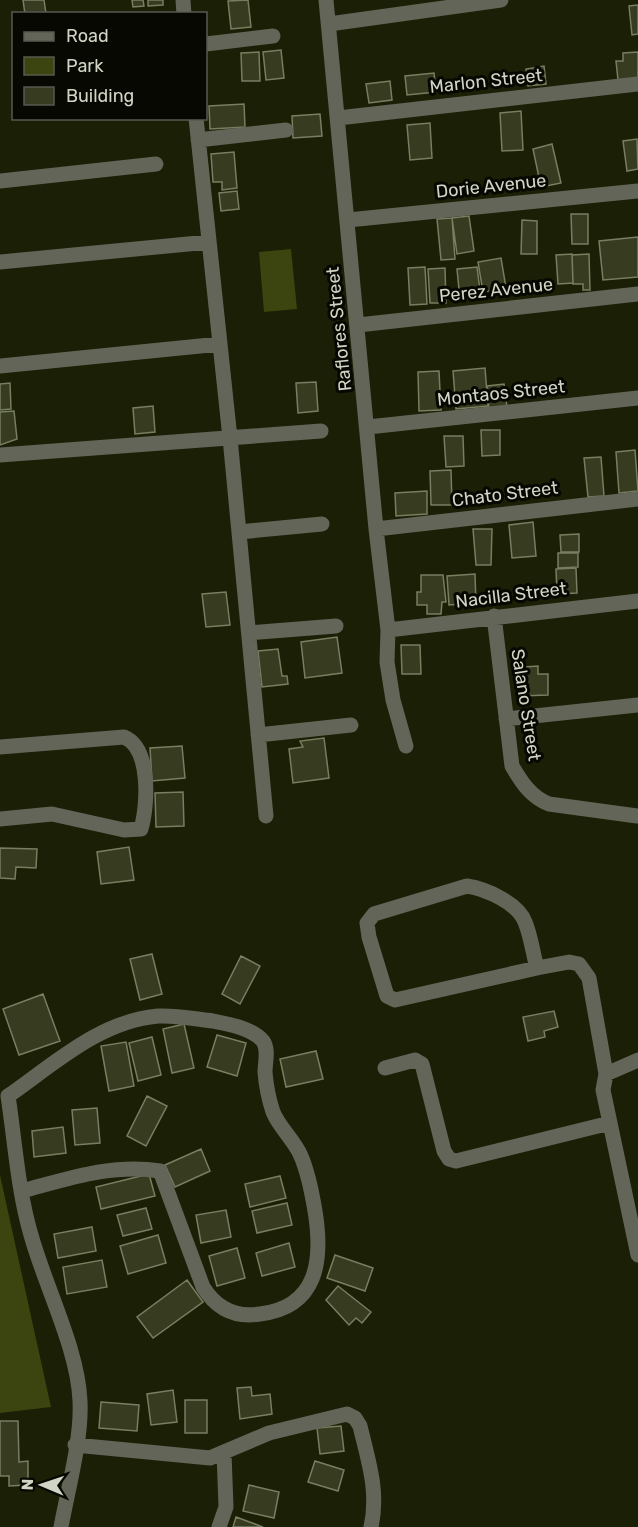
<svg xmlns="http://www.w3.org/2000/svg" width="638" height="1527" viewBox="0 0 638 1527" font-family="Rubik,sans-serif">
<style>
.green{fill:#3c440f}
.building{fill:#373c21;stroke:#787e60;stroke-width:1.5}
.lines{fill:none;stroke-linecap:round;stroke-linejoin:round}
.minor{stroke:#626558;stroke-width:15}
.labels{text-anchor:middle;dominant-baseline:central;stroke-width:6;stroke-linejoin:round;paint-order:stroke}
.street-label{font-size:18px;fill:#d1d5c5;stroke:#060801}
</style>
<rect width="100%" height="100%" fill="#1a1f05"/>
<path class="green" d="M291,249L297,309L264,312L259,252Z
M0,1175L51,1407L0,1413Z"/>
<path class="building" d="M23,0H44L46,14H25Z
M132,0H143L144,6L133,7Z
M148,0H163V5L148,6Z
M248,0L251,27L231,29L228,1Z
M638,5V34L632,35L629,6Z
M281,50L284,78L266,80L263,52Z
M259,52L260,81H242L241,53Z
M638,52V78L618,80L616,61H623V53Z
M544,66L546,84L528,86L526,69Z
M434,73L436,92L407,95L405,76Z
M390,81L392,100L369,103L366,84Z
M244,104L245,127L210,129L209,106Z
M521,111L523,150L502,151L500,113Z
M320,114L322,136L293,138L292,116Z
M430,123L432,158L410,160L407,125Z
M637,139L638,169L627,171L623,141Z
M552,144L561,183L541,187L533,149Z
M234,152L237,188L222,190V182H213L211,154Z
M237,191L239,209L221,211L219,193Z
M571,214H588V244H572Z
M469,216L474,251L457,254L452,218Z
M452,218L455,259L441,260L437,219Z
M522,220L537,221V254H521Z
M638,237V277L603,280L599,241Z
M572,254L573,283L558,284L556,255Z
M589,254L590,290H583V284H573L572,255Z
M501,258L506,288L483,292L478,262Z
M425,267L427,304L410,305L408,268Z
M477,267L481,298L460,300L457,269Z
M445,268L446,303H430L428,269Z
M485,368L488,406L456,409L453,371Z
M439,371L441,410L419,411L418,372Z
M316,382L318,411L298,413L296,383Z
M10,383L11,409L0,410V384Z
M504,384L507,407L489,409L487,386Z
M153,406L155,432L135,434L133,408Z
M14,411L17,439L0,445V412Z
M481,430H500V455L482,456Z
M444,436H463L464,466L446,467Z
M635,450L638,491L619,493L616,452Z
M601,457L604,496L588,497L584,458Z
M451,470L452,505H431L430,471Z
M427,491V514L396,516L395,493Z
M533,522L536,556L512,558L509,525Z
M473,529H492L491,565H476Z
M579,534V552H561L560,535Z
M558,553H578V567L558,568Z
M576,568L577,593L557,594L556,569Z
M475,574L476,603L449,605L447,576Z
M421,575H443L446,602H442L441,614H427V605H417V592H421Z
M226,592L230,625L206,627L202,594Z
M337,637L342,673L305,678L301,642Z
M401,645H420L421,674H402Z
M278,649L282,676H287L288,684L262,687L258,651Z
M538,666V674H548V695L520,696V677L524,675V667Z
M324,738L329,778L293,783L289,749L303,747L300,741Z
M182,746L185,778L152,781L150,748Z
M183,792L184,826L156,827L155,793Z
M129,847L134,880L101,884L97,852Z
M0,848L37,849L36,868L16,867L15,879L0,878Z
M152,954L162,994L140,1000L130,959Z
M241,956L260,966L240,1004L222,994Z
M43,994L60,1041L19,1055L3,1009Z
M554,1011L558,1027L544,1031L545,1037L528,1041L523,1017Z
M184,1024L194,1068L172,1073L163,1029Z
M217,1035L246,1043L237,1076L207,1067Z
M152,1037L161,1075L138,1081L129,1043Z
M126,1042L134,1086L109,1091L101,1046Z
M316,1051L323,1079L286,1087L280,1059Z
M147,1096L167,1106L146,1146L127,1136Z
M97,1108L100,1143L75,1145L72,1110Z
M63,1127L66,1153L34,1157L32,1131Z
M201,1149L210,1171L175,1187L165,1165Z
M149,1174L155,1196L101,1209L96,1187Z
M280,1176L286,1198L250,1207L245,1184Z
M287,1203L292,1225L257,1233L252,1211Z
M146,1208L152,1229L123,1236L117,1215Z
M226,1210L231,1237L201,1243L196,1215Z
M92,1227L96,1251L58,1258L54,1234Z
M158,1235L166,1263L128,1274L120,1246Z
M289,1243L295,1267L262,1276L256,1253Z
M237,1248L245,1278L217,1286L209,1256Z
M335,1255L373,1268L365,1291L327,1278Z
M102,1260L107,1287L67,1294L63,1267Z
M187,1280L203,1302L153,1338L137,1317Z
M338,1286L371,1312L362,1323L356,1318L349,1325L326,1300Z
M251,1387L252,1396L270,1394L272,1414L240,1419L237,1388Z
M173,1390L177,1422L151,1425L147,1394Z
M185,1400H207V1433H185Z
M101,1402L139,1405L137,1431L99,1428Z
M0,1421H18L19,1462L28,1461V1485L9,1486V1476H0Z
M341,1426L344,1451L320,1454L317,1428Z
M315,1461L344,1470L338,1491L308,1482Z
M249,1485L279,1492L274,1518L243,1511Z
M236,1517L263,1527H233Z"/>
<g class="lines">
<path class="minor" d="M183,0L184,14
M326,0L376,529L388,630L387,662L393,700L406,746
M329,24L501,0
M206,44L273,36
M196,118L230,438L266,816
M338,118L638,84
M198,140L286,130
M0,181L156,164
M348,220L638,191
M0,262L209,242
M358,325L638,294
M0,366L220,344
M368,427L638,398
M0,455L321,431
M376,529L638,499
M239,532L322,524
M494,616L512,766C522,783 531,797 549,804L637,816
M388,630L638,601
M249,633L336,626
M506,719L638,705
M258,735L351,725
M0,747L124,737C151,748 148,805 141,829L124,830L52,814L0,819
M537,968C533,954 531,936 525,922C518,903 486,889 467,886L374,914L367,923L369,937L387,996L395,1000L537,968L569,962L579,964L589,978L606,1074
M638,1060L606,1074L603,1090L638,1255
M385,1068L415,1060L422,1064L444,1151L449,1159L456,1161L610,1123
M22,1191C67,1179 113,1163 160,1171L203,1287C216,1308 235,1318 260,1314C318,1307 323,1260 315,1211C312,1193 308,1171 300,1154C293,1139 279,1127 273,1112C269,1100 266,1085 265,1072C265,1062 269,1050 263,1041C252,1028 228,1024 213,1021C195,1019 176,1015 158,1016C100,1021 54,1064 8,1096C15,1142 18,1191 31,1235C45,1286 78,1349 80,1401C82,1438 68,1489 61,1527
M75,1445L210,1458L269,1433L347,1414L355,1418L360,1426C368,1460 379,1491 371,1527
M219,1527L226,1507L224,1453"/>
</g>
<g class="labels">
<g class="street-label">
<text transform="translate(486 81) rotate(-6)">Marlon Street</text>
<text transform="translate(491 186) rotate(-6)">Dorie Avenue</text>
<text transform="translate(496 290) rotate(-6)">Perez Avenue</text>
<text transform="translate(339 329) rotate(-96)">Raflores Street</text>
<text transform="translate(501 393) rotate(-6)">Montaos Street</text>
<text transform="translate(505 494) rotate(-7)">Chato Street</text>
<text transform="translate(511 595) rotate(-7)">Nacilla Street</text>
<text transform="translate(526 705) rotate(81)">Salano Street</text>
</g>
</g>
<rect x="12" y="12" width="195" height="108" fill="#060801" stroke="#575a4f" stroke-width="1.5"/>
<rect x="24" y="32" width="30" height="9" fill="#626558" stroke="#575a4f" stroke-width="1.5"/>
<text x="66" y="42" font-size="18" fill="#d1d5c5">Road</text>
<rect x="24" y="57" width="30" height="18" fill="#3c440f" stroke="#575a4f" stroke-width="1.5"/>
<text x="66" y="72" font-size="18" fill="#d1d5c5">Park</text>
<rect x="24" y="87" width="30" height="18" fill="#373c21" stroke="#575a4f" stroke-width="1.5"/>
<text x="66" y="102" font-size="18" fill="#d1d5c5">Building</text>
<g transform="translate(42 1485) rotate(272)" stroke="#060801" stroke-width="4.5" paint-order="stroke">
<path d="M0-4.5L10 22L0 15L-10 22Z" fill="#d1d5c5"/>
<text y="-9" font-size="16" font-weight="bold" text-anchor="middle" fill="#d1d5c5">N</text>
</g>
</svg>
